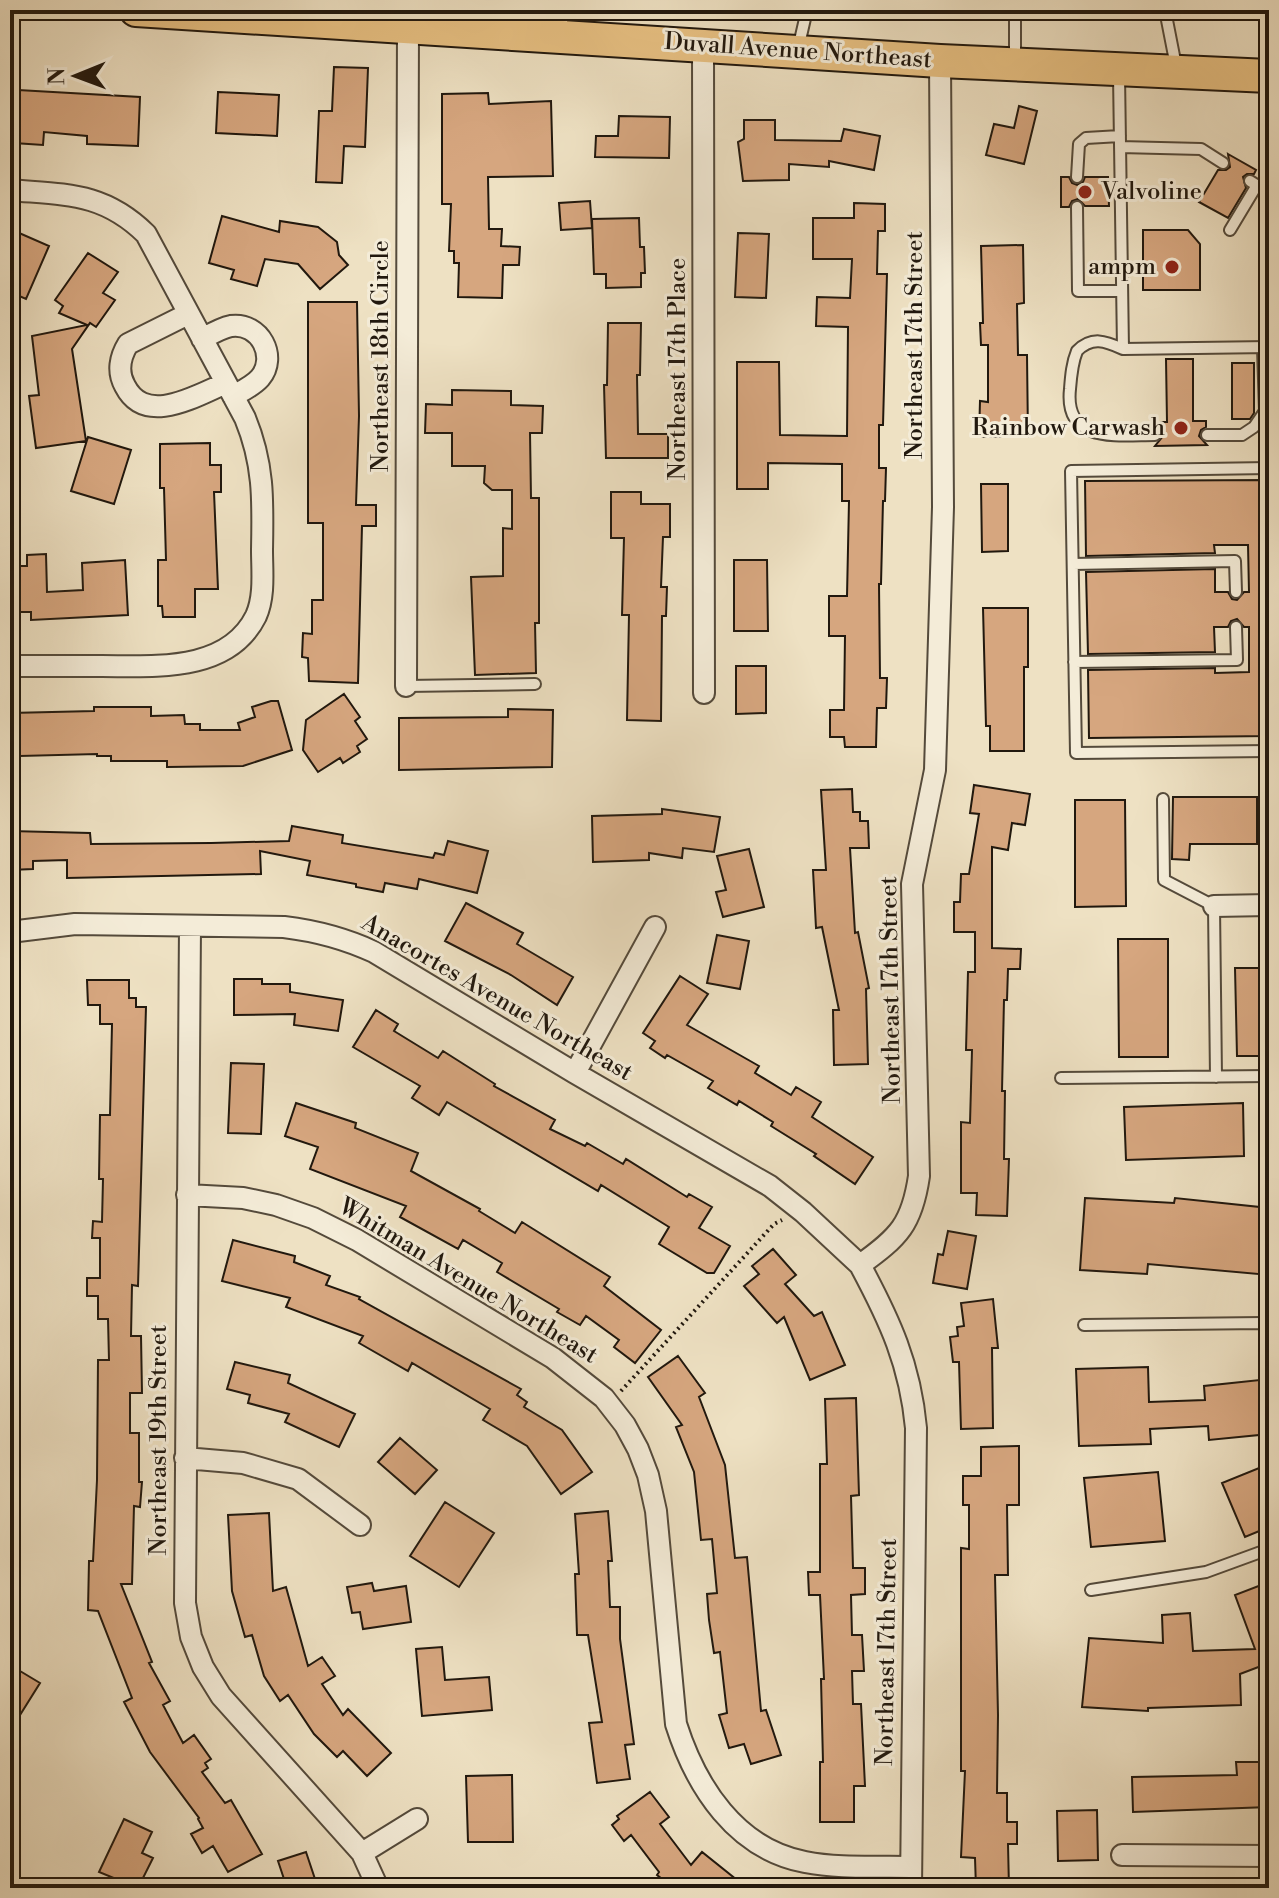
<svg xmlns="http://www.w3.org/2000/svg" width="1279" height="1898" viewBox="0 0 1279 1898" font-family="'Libre Bodoni',serif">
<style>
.building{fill:#d6a67f;stroke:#21180e;stroke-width:2}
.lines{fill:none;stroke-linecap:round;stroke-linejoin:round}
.service-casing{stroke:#544a3b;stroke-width:14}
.minor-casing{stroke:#544a3b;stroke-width:24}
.primary-casing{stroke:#21180e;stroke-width:36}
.path{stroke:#21180e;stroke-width:4;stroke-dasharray:2 4;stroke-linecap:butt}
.service{stroke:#f4ecd8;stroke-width:10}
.minor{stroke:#f4ecd8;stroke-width:20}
.primary{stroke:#e7c082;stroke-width:32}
.poi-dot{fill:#8f2418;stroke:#f4ecd8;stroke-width:3}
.labels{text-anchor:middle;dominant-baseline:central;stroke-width:6;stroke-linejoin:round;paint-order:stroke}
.street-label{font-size:24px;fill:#21180e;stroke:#f4ecd8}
.poi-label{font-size:24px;fill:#21180e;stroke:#f4ecd8;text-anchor:end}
</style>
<rect width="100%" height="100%" fill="#eee1c3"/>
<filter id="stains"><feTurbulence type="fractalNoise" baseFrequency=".0025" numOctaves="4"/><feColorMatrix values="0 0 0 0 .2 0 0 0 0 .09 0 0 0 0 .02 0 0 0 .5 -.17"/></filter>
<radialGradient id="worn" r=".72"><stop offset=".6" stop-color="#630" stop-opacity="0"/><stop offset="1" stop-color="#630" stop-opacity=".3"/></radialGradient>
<path class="building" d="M334,67L368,68L365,147L344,146L342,183L316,182L319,111H332Z
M18,90L140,97L138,146L87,144V136L44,132L43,145L14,143Z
M218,92L279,95L277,136L216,133Z
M488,93L489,104L551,101L553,176L488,177L489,229H502L501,246L520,247L519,265H503L502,298L458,297L459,263H454V251H449L451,204H442V94Z
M1019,106L1037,111L1024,164L986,155L994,124L1014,128Z
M619,116L670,117L669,158L595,157L596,136H618Z
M744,120H775V140L841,141L844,129L880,136L874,170L829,161V167L789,164V180L743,181L738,142L744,139Z
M1228,154L1256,170L1254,174H1247L1243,177L1246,188L1228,218L1199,202L1218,170H1226L1230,167Z
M1061,177H1069L1072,183L1077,185L1083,182L1085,177H1108L1109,206H1085L1078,199L1072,201L1069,207H1061Z
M590,201L592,228L561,230L559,203Z
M854,203L885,204V231H878L877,274H887L883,425H879V468H886L885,501H883L881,584H879L880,678H887L886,708H877L876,747H845L844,737H830V710H844L845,636H829V596H847L849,501H842V464L768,463V489H737V362H779L780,435L847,436L848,327L816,326L817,297L850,298L852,259H813V218H854Z
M222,216L279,232L280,221L318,227L337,242L339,255L348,265L320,289L298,264L265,259L257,286L231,279L234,270L209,263Z
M639,218L640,247H644L645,273H641V287L606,288V274H594L592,219Z
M10,229L49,246L26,299L10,292Z
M1143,230H1188L1200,244V290H1143Z
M738,233L769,234L766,298L735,297Z
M1023,245L1024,303L1017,304L1018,355H1027L1028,437H979L980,401L988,402V345H981L980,323H983L981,246Z
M88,253L118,272L103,293L115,300L96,327L90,323L72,349L86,441L36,448L29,396L39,395L32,336L87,325L59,313L63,306L55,300Z
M308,302H357L359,416L356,505H376V526H362L358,683L309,681L308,658L302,657L303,633L312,634V600H323V523H308Z
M608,323H641L640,375H637L638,434H668V458H606L604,385H607Z
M1166,359H1193V421H1206V427L1201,430L1199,436L1207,445L1155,446L1163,436L1161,430L1155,427V422H1167Z
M1232,363H1254V413L1250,419H1232Z
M452,390L511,391V405L543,406L542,433H530L531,498H539V623H535L536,673L475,675L471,577L503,576V528L512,529V490H492L484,483L485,466H452V433H425L426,404L452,405Z
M88,437L131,450L114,504L71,491Z
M210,443V465H221V492H214L218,589H195V617H163L162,606H158V560H166L164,488H160V444Z
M1269,480V736L1089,738L1088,670L1215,668V673L1249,672V627H1244L1237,619L1231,621L1228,627H1214L1215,652L1088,654L1086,572L1215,569V592H1228L1232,599L1237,600L1244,592H1249L1248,545H1214L1215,553L1086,556L1085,481Z
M981,484H1008V551L982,552Z
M611,492H641V504H670V537H663L661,587H667L666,616H662L661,721L627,720L629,615H622L624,538H611Z
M46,554L47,592L83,590L82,563L125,560L128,615L31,620V612H12L10,566H27V555Z
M734,560H767L768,631H734Z
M983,608H1028V667H1024V751H990V726H986Z
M736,666H766V713L736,714Z
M344,694L360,717L355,721L367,739L357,746L360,752L343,763L340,758L318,772L303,750L306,720Z
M271,701H278L292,750L243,766L167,767V761H111V756H97V754L20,756V740L10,741V713L94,711V707H151V716L184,715L185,724H200V730H240L238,723L255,717L252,707Z
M508,709L553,710L552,767L399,770V718L508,717Z
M974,785L1030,794L1025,825L1012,823L1008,850L992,847V948L1021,949L1020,969H1008L1007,1000H1004L1002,1091H1005L1004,1159H1009L1007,1216L976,1215L977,1193H961V1122L970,1123L972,1050H966L968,972H975V932H954V902H960L961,874H969L979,814L970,813Z
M852,789L853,812H860V821H868L869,848H850L855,933L858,932L869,988L866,989L868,1064L834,1065L833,1010H839L822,927L816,928L813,870H826L821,790Z
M1173,797H1257V844H1190L1189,860L1172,859Z
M1075,800H1125L1126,906L1075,907Z
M662,809L720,817L714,852L683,848L682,858L649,853V860L593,862L592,816L662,814Z
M292,826L343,835L342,843L433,858L435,853L444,855L448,841L488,851L477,893L419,879L417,889L385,883L383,892L356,887V884L307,875L310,861L260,851L261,874L67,878V860L33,861V869L10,870V831L90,833L91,844L211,843L289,841Z
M749,849L764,907L723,917L716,892L726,890L717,856Z
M466,903L523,933L517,944L573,977L557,1005L511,975L445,941Z
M717,935L749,941L740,989L707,983Z
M1118,939H1168V1057H1119Z
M1235,968H1269V1056H1237Z
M680,976L708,994L687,1025L759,1066L755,1073L791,1095L796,1087L821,1102L812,1117L873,1157L855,1184L814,1156L816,1154L771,1126L773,1122L739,1101L737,1105L708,1088L713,1081L667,1055L665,1058L650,1048L655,1041L643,1033Z
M234,979H262V984H290V992L343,1000L338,1031L294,1025L295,1014L234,1015Z
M87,980H129V998H136V1007H146L138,1286L132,1285L131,1336H141L142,1393H130V1433H139V1482H142L140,1507L134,1506L132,1584H121L152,1662L149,1663L170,1701L163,1705L183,1743L194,1735L211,1759L205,1763L208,1768L202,1772L225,1803L231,1800L262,1854L228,1872L213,1846L202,1853L191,1834L203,1828L198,1819L199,1818L150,1752L124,1702L132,1698L98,1611L88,1610L89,1561H93L97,1480L98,1360H109L108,1319H98V1296H87V1278H100V1238H92L93,1221L102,1222L103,1179H99L100,1115H110L112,1024H100V1005H88Z
M376,1010L398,1024L394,1031L438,1058L443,1051L495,1084L494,1086L555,1120L550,1129L585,1146L587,1143L623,1164L626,1159L687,1197L689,1194L712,1207L699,1228L730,1246L714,1273H707L659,1244L669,1227L601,1185L598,1191L447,1102L439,1115L412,1098L420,1086L353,1047Z
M231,1063L264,1064L261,1134L228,1133Z
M296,1103L356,1123L355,1128L418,1153L411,1171L480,1209L479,1211L515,1233L522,1222L610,1277L604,1286L661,1330L635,1363L614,1347L619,1340L586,1316L580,1325L557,1312L559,1309L497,1272L502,1263L463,1240L458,1249L400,1217L406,1206L310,1169L318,1147L285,1136Z
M1243,1103L1244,1156L1126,1160L1124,1107Z
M1085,1198L1174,1203L1175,1198L1269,1208V1275L1148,1264L1147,1274L1080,1270Z
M948,1231L976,1236L967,1289L933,1283L938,1254L943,1255Z
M233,1240L295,1256L294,1262L330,1276L326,1285L360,1297L359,1299L521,1389L517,1395L527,1402L524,1407L562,1430L592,1472L561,1494L527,1446L483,1420L490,1409L412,1363L408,1371L359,1343L363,1336L286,1307L290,1298L222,1281Z
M773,1249L796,1275L785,1284L814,1316L822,1312L845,1365L810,1380L784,1317L777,1323L744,1286L759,1274L752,1266Z
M993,1299L998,1348H992L993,1428L961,1429L959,1362H953L950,1337L958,1336L957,1327L964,1326L961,1303Z
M678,1356L705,1393L699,1397L725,1465L735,1558L747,1557L761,1711L766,1710L781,1755L751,1764L744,1744L729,1748L719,1715L727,1713L720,1652L714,1653L709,1620L707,1594L717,1593L712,1539L701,1540L694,1472L676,1427L682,1425L648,1377Z
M235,1362L290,1375L288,1383L355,1414L339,1447L285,1422L289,1414L248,1403L250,1395L227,1389Z
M1148,1367L1149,1402L1205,1400L1204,1386L1269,1379V1434L1209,1440L1208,1426L1150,1429L1151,1444L1079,1446L1076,1369Z
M856,1398L859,1495L851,1496L853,1568H865V1594L851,1595L852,1635H862L864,1671H852L853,1704H861L865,1786H854V1822H820V1762H823L821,1679H824L820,1595H809L808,1572H820V1464H827L825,1399Z
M400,1438L437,1470L415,1494L378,1462Z
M1019,1446V1505H1007L1008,1575H995L998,1715L997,1793H1007V1822H1017V1844H1008L1009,1888H976L975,1858L961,1857L965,1771H961V1548L969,1549V1505H963V1476H981V1447Z
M1269,1464V1527L1245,1537L1222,1483Z
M1158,1472L1165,1541L1091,1547L1084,1478Z
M445,1502L494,1533L459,1587L410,1556Z
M608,1511L612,1561H608L610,1607H620V1639L634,1744L625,1745L630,1779L597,1783L589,1723L602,1722L588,1635H577L575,1574H579L575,1514Z
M269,1513L273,1591L286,1587L308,1666L322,1657L335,1676L322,1684L343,1715L348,1709L391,1753L367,1776L343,1751L337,1757L314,1734L288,1695L280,1701L264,1676L252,1635L245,1637L232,1591L228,1515Z
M1269,1582V1682L1261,1666L1240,1674L1241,1705L1148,1708V1711L1082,1707L1089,1638L1163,1643L1162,1615L1190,1613L1193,1651L1255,1649L1235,1595Z
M372,1583L374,1591L406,1586L411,1622L363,1629L360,1612L352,1613L347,1587Z
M442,1647L445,1680L489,1677L492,1710L422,1716L416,1649Z
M10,1665L40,1683L10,1731Z
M1236,1762H1269V1807L1133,1812L1132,1777L1237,1775Z
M512,1775L513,1842H468L466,1776Z
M650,1792L669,1817L660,1824L691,1865L702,1852L747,1888H674L657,1875L659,1872L631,1835L624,1841L612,1825L619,1819L617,1816Z
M1097,1810L1098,1860L1058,1861L1057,1811Z
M124,1819L152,1832L142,1853L153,1858L138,1888L99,1872Z
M306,1852L318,1888H287L278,1861Z"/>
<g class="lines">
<g class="service-casing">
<path id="service" d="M1015,10V62
M1165,10L1176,66
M798,49L807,10
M1119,75L1123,349L1269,347
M1120,147L1201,149L1223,163
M1077,177L1079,144L1086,138L1120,136
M1250,181L1269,193
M1077,207L1078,291H1122
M1230,230L1257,185
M1123,349C1105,341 1092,336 1077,351C1072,363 1071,376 1070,389C1064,444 1118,435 1155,435
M1207,435H1242L1254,427L1265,411L1263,348
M1269,468L1071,471L1076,753L1269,751
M1073,564L1235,561L1236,592
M1074,662L1237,660L1236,627
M406,686L535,684
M1163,799L1164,880L1214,906L1216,1077
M1061,1078L1269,1076
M1084,1325L1263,1323L1269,1325
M1091,1590L1206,1572L1269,1549"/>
</g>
<g class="minor-casing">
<path id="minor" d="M557,10V35
M703,45L704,693
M10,190C66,195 103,192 146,234L245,418C264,464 263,500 262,550C262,571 265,596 256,616C228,673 154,666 102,666C71,666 41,666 10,666
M188,314L128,344C120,357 117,372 125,386C146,427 197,395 226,383
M202,339C211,334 221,328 231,326C260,322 278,357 260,378C253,386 242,391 233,396
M406,686L408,26
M1214,906L1269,905
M190,926L185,1603L191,1637L203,1667L221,1696L362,1853L378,1888
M10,932L75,924L284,927C317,931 344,938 374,952L575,1073L770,1186L803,1212L860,1265
M575,1073L655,927
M187,1195L243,1198L276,1205L313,1218L357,1240L553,1358L604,1398L625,1425L638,1449L648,1475L656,1511L676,1724C696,1787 736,1849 805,1862C840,1869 876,1866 911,1867
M185,1458L243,1463L298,1479L360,1525
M362,1853L417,1819
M1122,1855L1269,1856
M911,1888L916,1428C910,1364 890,1321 860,1265C899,1237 912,1224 919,1176L912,884L935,770L943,507L940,61"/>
</g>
<g class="primary-casing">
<path id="primary" d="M136,10L940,61L1269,76"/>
</g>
<path class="path" d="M621,1391L774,1224L782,1220"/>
<use href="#service" class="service"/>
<use href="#minor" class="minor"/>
<use href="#primary" class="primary"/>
</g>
<g class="poi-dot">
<circle cx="1085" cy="192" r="8"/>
<circle cx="1172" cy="267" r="8"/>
<circle cx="1181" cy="428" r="8"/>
</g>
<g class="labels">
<g class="street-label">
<text transform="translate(798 51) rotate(4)">Duvall Avenue Northeast</text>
<text transform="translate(915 345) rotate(-90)">Northeast 17th Street</text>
<text transform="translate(381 356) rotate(-90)">Northeast 18th Circle</text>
<text transform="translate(678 369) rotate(-90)">Northeast 17th Place</text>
<text transform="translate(891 990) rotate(-91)">Northeast 17th Street</text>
<text transform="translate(497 998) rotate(30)">Anacortes Avenue Northeast</text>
<text transform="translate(468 1281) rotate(31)">Whitman Avenue Northeast</text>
<text transform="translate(159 1440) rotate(-90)">Northeast 19th Street</text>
<text transform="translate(887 1652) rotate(-89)">Northeast 17th Street</text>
</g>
<g class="poi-label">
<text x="1101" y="192" text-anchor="start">Valvoline</text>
<text x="1156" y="267">ampm</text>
<text x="1165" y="428">Rainbow Carwash</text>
</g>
</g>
<rect width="1279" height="1898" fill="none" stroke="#eee1c3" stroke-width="40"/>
<rect x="12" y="12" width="1255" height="1874" fill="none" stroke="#21180e" stroke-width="4"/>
<rect x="20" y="20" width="1239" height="1858" fill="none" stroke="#21180e" stroke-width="2"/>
<g transform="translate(76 76) rotate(269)" stroke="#f4ecd8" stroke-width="6" paint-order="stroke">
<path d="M0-6L14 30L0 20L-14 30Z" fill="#21180e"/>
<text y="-12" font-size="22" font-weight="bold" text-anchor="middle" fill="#21180e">N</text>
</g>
<rect width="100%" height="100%" filter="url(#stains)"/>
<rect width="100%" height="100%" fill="url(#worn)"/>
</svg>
